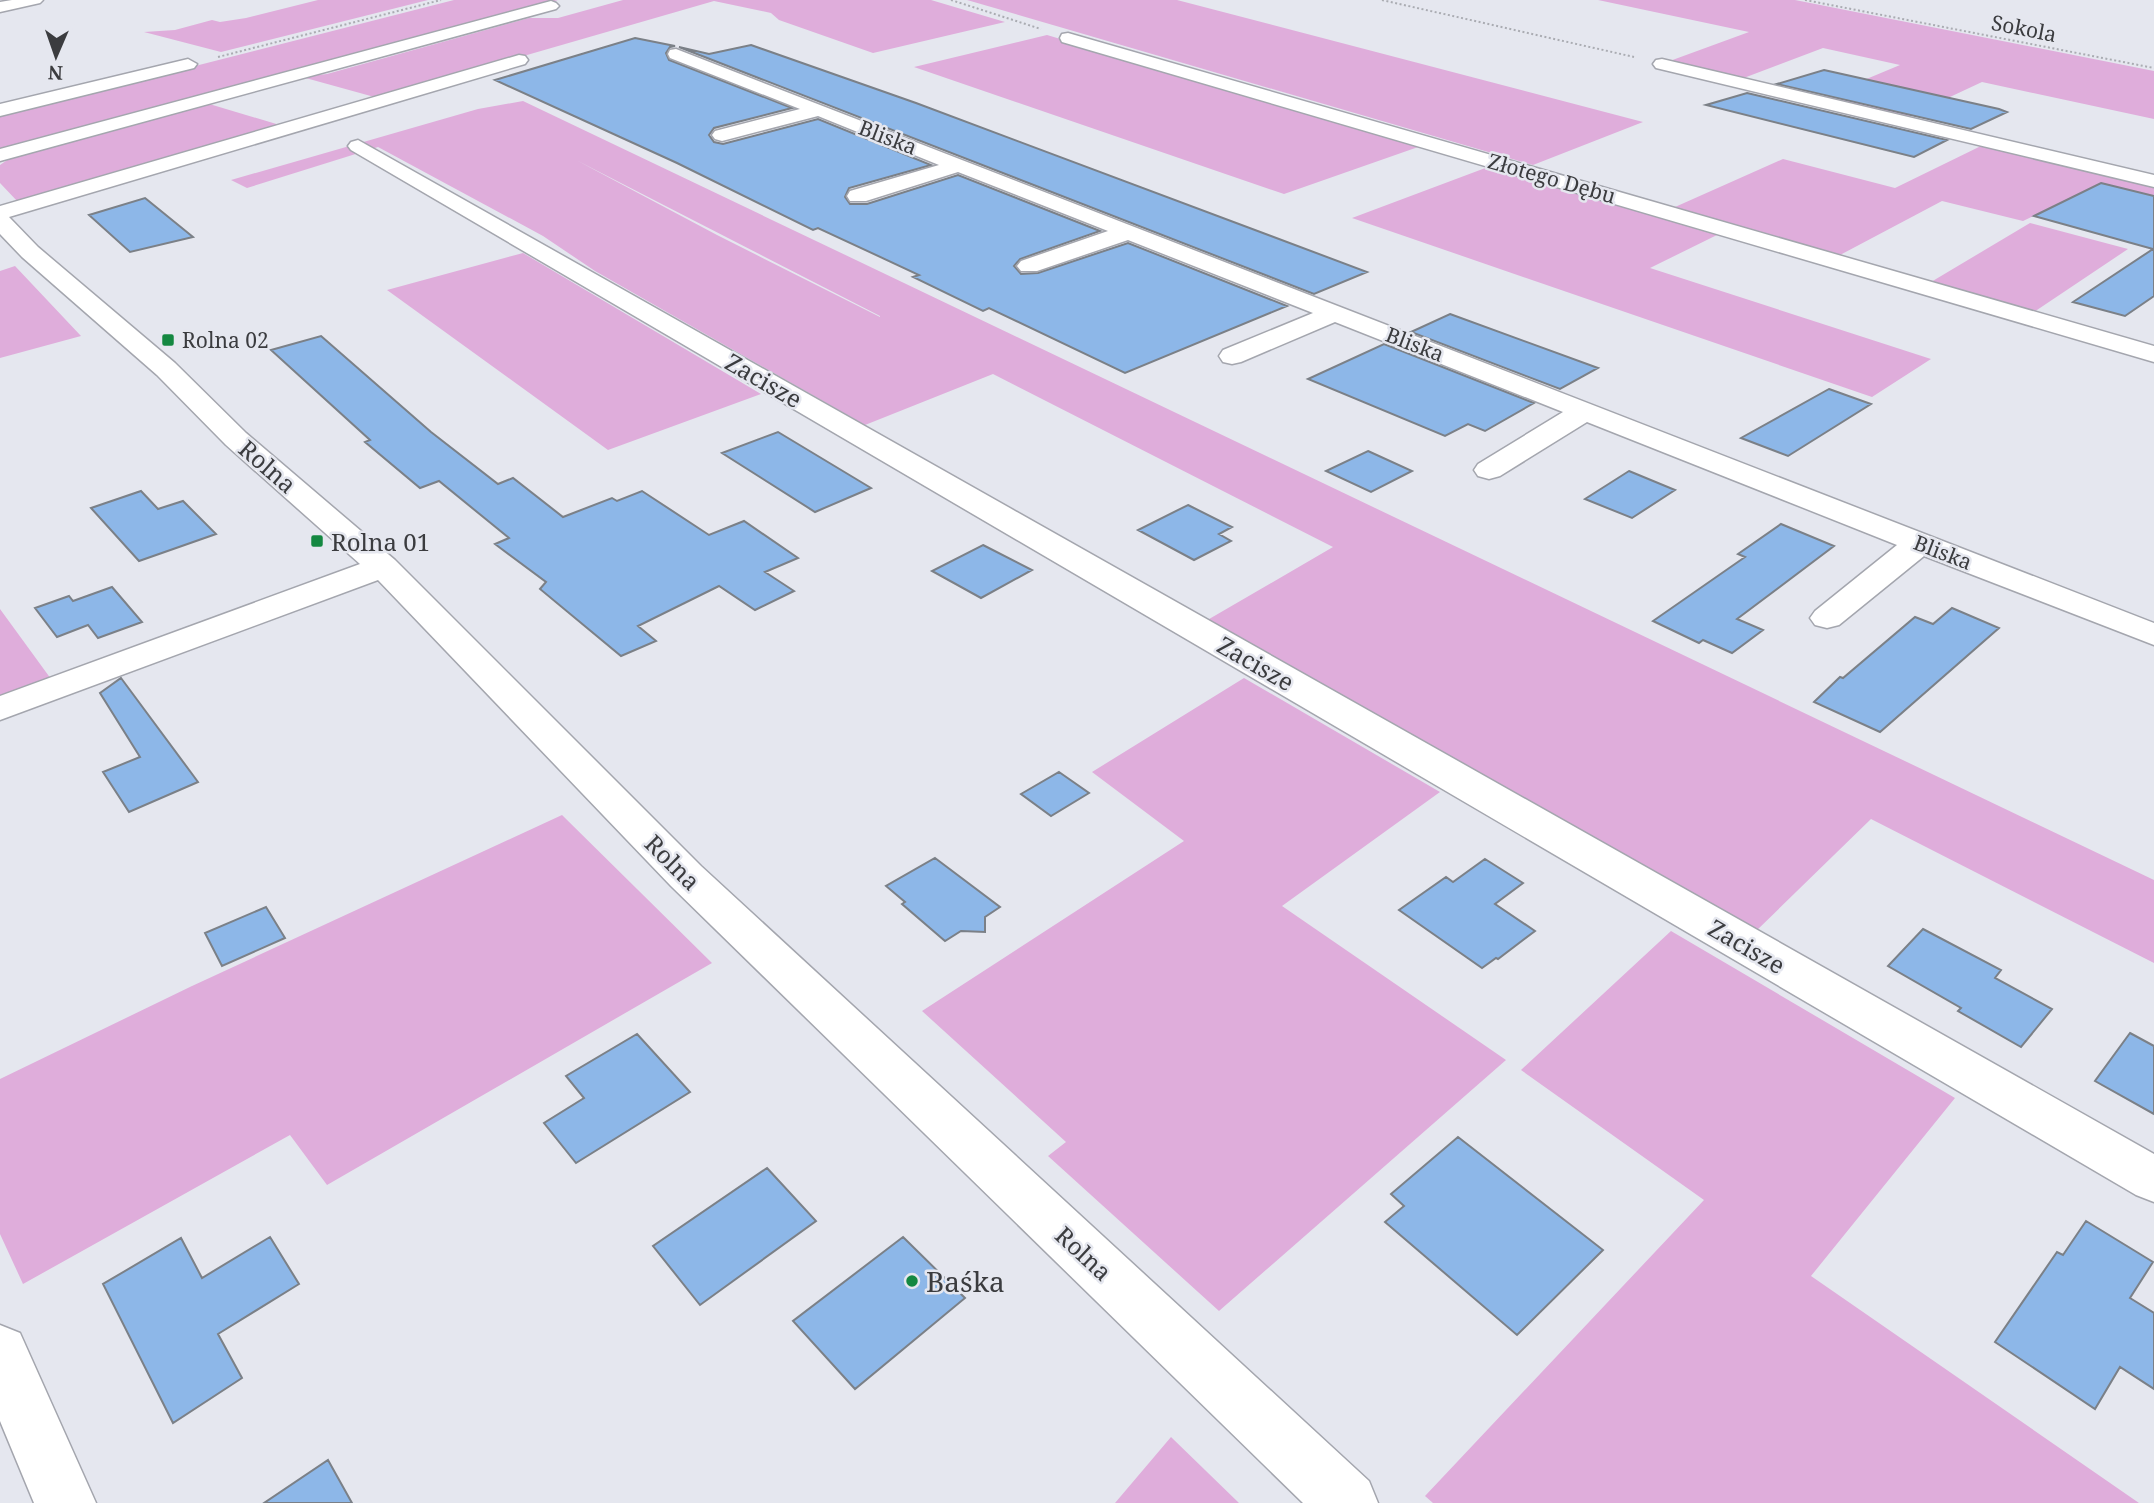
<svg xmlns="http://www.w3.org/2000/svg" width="2154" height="1503" viewBox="0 0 2154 1503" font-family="'Noto Serif',serif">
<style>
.green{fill:#dfaddb;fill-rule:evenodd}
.building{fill:#8db7e8;stroke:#7b8087;stroke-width:2}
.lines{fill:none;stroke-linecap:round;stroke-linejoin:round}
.minor-casing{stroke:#a4a6ae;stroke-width:3}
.path{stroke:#aaacb2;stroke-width:2;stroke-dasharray:2 2.5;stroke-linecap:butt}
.minor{fill:#fff;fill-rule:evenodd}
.poi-dot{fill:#148841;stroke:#e5e7ef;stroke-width:2.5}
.labels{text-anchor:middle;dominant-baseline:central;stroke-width:5;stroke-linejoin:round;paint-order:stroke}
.far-street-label{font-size:21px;fill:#3b3c3f;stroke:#e5e7ef}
.far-poi-label{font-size:21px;fill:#3b3c3f;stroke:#e5e7ef;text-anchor:start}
.street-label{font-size:24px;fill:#3b3c3f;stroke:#e5e7ef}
.poi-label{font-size:24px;fill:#3b3c3f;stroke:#e5e7ef;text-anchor:start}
.near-poi-label{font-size:28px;fill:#3b3c3f;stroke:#e5e7ef;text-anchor:start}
</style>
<rect width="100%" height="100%" fill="#e5e7ef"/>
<path class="green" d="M318,0H428L221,52L144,32L175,30L212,20L220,22L246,18Z
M454,0H558L0,149V112L89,93Z
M623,0H931L1005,22L873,53L779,20L771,13L714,1L378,98L302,77L327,74L529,18H558Z
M967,0H1177L1643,122L1533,165Z
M1598,0H1795L2154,71V119L1982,82L1905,118L1821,98L1900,65L1823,48L1741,79L1667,62L1749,32Z
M1047,35L1421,146L1284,194L914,67Z
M523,101L2154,880V963L1871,819L1754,933L1204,622L1333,547L993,374L865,425L595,271L543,236L378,147L247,188L231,180L478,109ZM576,160L880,316V317L717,235Z
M206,103L283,126L18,202L0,183V165L16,154Z
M1983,145L2154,184V196L2101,183L2023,221L1942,201L1840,255L1675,207L1783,159L1895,188Z
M1488,167L1717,235L1650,268L1931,359L1872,397L1352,218Z
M2030,223L2128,249L2034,312L1931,282Z
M523,253L761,394L608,450L387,290Z
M15,266L81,336L0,358V271Z
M0,609L51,679L0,697Z
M1244,678L1440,792L1282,906L1506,1060L1219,1311L1048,1156L1066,1142L922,1011L1184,841L1092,772Z
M562,815L712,963L327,1185L290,1135L23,1284L0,1234V1079L192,986Z
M1671,931L1955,1098L1811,1276L2139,1503H1433L1425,1496L1704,1200L1521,1070Z
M1171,1437L1239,1503H1115Z"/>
<path class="building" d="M635,38L675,46L670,47L666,53L669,60L792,108L714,128L709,135L714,142L723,144L818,119L931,165L849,188L845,197L850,204H867L958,175L1100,231L1020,259L1014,266L1021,274L1038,273L1128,243L1287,306L1125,373L989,308L983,311L913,277L919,275L818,228L813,230L677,163L495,80Z
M751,45L916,103L1367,272L1314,294L679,47L709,54Z
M1824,70L1999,109L2007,112L1971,129L1777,84Z
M1747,93L1947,140L1914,157L1706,105Z
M2101,183L2154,196V296L2125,316L2073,302L2153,249L2034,216Z
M145,198L193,237L130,252L89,215Z
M1450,314L1598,368L1560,389L1411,332Z
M321,336L431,432L498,484L513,478L563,517L612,498L617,501L642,491L709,535L744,521L798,558L765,572L794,591L755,610L719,586L638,626L656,641L621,656L540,589L546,582L495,544L509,538L439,481L420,488L365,442L370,440L271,350Z
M1384,344L1534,403L1485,431L1468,424L1445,436L1308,379Z
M1829,389L1871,404L1788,456L1741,438Z
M778,432L871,488L815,512L722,453Z
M1368,451L1412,471L1371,492L1326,471Z
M1629,471L1675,490L1632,518L1585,499Z
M141,491L158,509L183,501L216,534L139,561L91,508Z
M1188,505L1232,527L1219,534L1231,541L1194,560L1138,530Z
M1781,524L1834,546L1737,619L1763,630L1732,653L1703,640L1699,643L1653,621L1745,557L1738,554Z
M983,545L1032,570L981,598L932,571Z
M112,587L142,622L98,638L88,625L57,637L35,608L69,596L73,601Z
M1952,608L1999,628L1880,732L1814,702L1840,677L1843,678L1915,617L1933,624Z
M121,678L198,782L129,812L103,772L140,757L100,693Z
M1059,772L1089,793L1051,816L1021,794Z
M935,858L1000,907L985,917V932L961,931L945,941L902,904L905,902L886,886Z
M1485,859L1523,883L1495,904L1535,931L1498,959L1496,958L1482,968L1399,910L1446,877L1453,882Z
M266,907L285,938L222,966L205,933Z
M1923,929L2001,970L1995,978L2052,1009L2021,1047L1958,1011L1961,1008L1888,966Z
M2130,1033L2154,1046V1114L2095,1081Z
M637,1034L690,1092L576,1163L544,1123L584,1098L566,1076Z
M1458,1137L1603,1250L1517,1335L1385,1222L1404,1206L1391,1194Z
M767,1168L816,1221L700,1305L653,1246Z
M2086,1221L2153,1262L2130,1298L2154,1313V1389L2120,1367L2095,1409L1995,1342L2057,1252L2063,1255Z
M270,1237L299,1284L218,1334L242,1378L173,1423L103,1284L181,1238L202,1278Z
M903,1237L965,1298L855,1389L793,1321Z
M328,1460L352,1503H264Z"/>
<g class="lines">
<g class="minor-casing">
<path id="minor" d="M12,0H43L40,3L0,12V2Z
M551,1L556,3L559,6L556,9L0,161V149Z
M1068,33L2154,346V362L1062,42L1060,38L1062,34Z
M676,49L2154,623V645L1924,556L1839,625L1827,628L1815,625L1810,618L1815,611L1897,545L1587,422L1500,476L1489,479L1478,476L1474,470L1478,464L1563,412L1335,322L1241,362L1232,364L1223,362L1219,356L1223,350L1313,313L1128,240L1037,271H1021L1017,266L1021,261L1108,231L958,172L866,201H850L847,196L850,191L939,165L818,116L722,141L715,139L712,135L715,131L800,109L670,58L668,54L670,50Z
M519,55L525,56L528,60L525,64L9,217L38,247L175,363L246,433L395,560L701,866L1369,1481L1378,1503H1303L671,886L378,580L0,720V696L360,564L226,445L157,375L22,257L0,234V206Z
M188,59L197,64L194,68L0,116V104Z
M1662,59L2154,175V187L1656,68L1653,64L1656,60Z
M358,140L2154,1154V1202L2136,1195L351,150L348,146L351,142Z
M0,1325L20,1333L96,1503H34L0,1421Z"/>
</g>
<path class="path" d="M951,0L1041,29
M1382,0L1634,57
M1805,0L2154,68
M218,57L441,0"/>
<use href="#minor" class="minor"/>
</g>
<g class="poi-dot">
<rect x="161" y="333" width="14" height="14" rx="3.5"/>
<rect x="310" y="534" width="14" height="14" rx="3.5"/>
<circle cx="912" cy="1281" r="7"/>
</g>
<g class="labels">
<g class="far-street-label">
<text transform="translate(2024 28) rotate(11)">Sokola</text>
<text transform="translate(888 137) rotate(21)">Bliska</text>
<text transform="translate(1552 178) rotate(16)">Złotego Dębu</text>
<text transform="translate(1415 344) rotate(21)">Bliska</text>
<text transform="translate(1943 552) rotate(21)">Bliska</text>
</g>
<g class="far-poi-label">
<text x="182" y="340">Rolna 02</text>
</g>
<g class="street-label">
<text transform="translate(764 380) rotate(30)">Zacisze</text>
<text transform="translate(268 466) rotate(41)">Rolna</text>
<text transform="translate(1256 663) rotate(30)">Zacisze</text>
<text transform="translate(673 862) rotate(45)">Rolna</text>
<text transform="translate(1747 946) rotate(30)">Zacisze</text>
<text transform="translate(1084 1253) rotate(43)">Rolna</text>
</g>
<g class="poi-label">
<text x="331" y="541">Rolna 01</text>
</g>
<g class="near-poi-label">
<text x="926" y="1281">Baśka</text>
</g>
</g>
<g transform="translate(56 56) rotate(182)" stroke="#e5e7ef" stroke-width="5" paint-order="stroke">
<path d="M0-5L12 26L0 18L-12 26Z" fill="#3b3c3f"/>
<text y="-10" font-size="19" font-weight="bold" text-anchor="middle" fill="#3b3c3f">N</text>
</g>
</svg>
